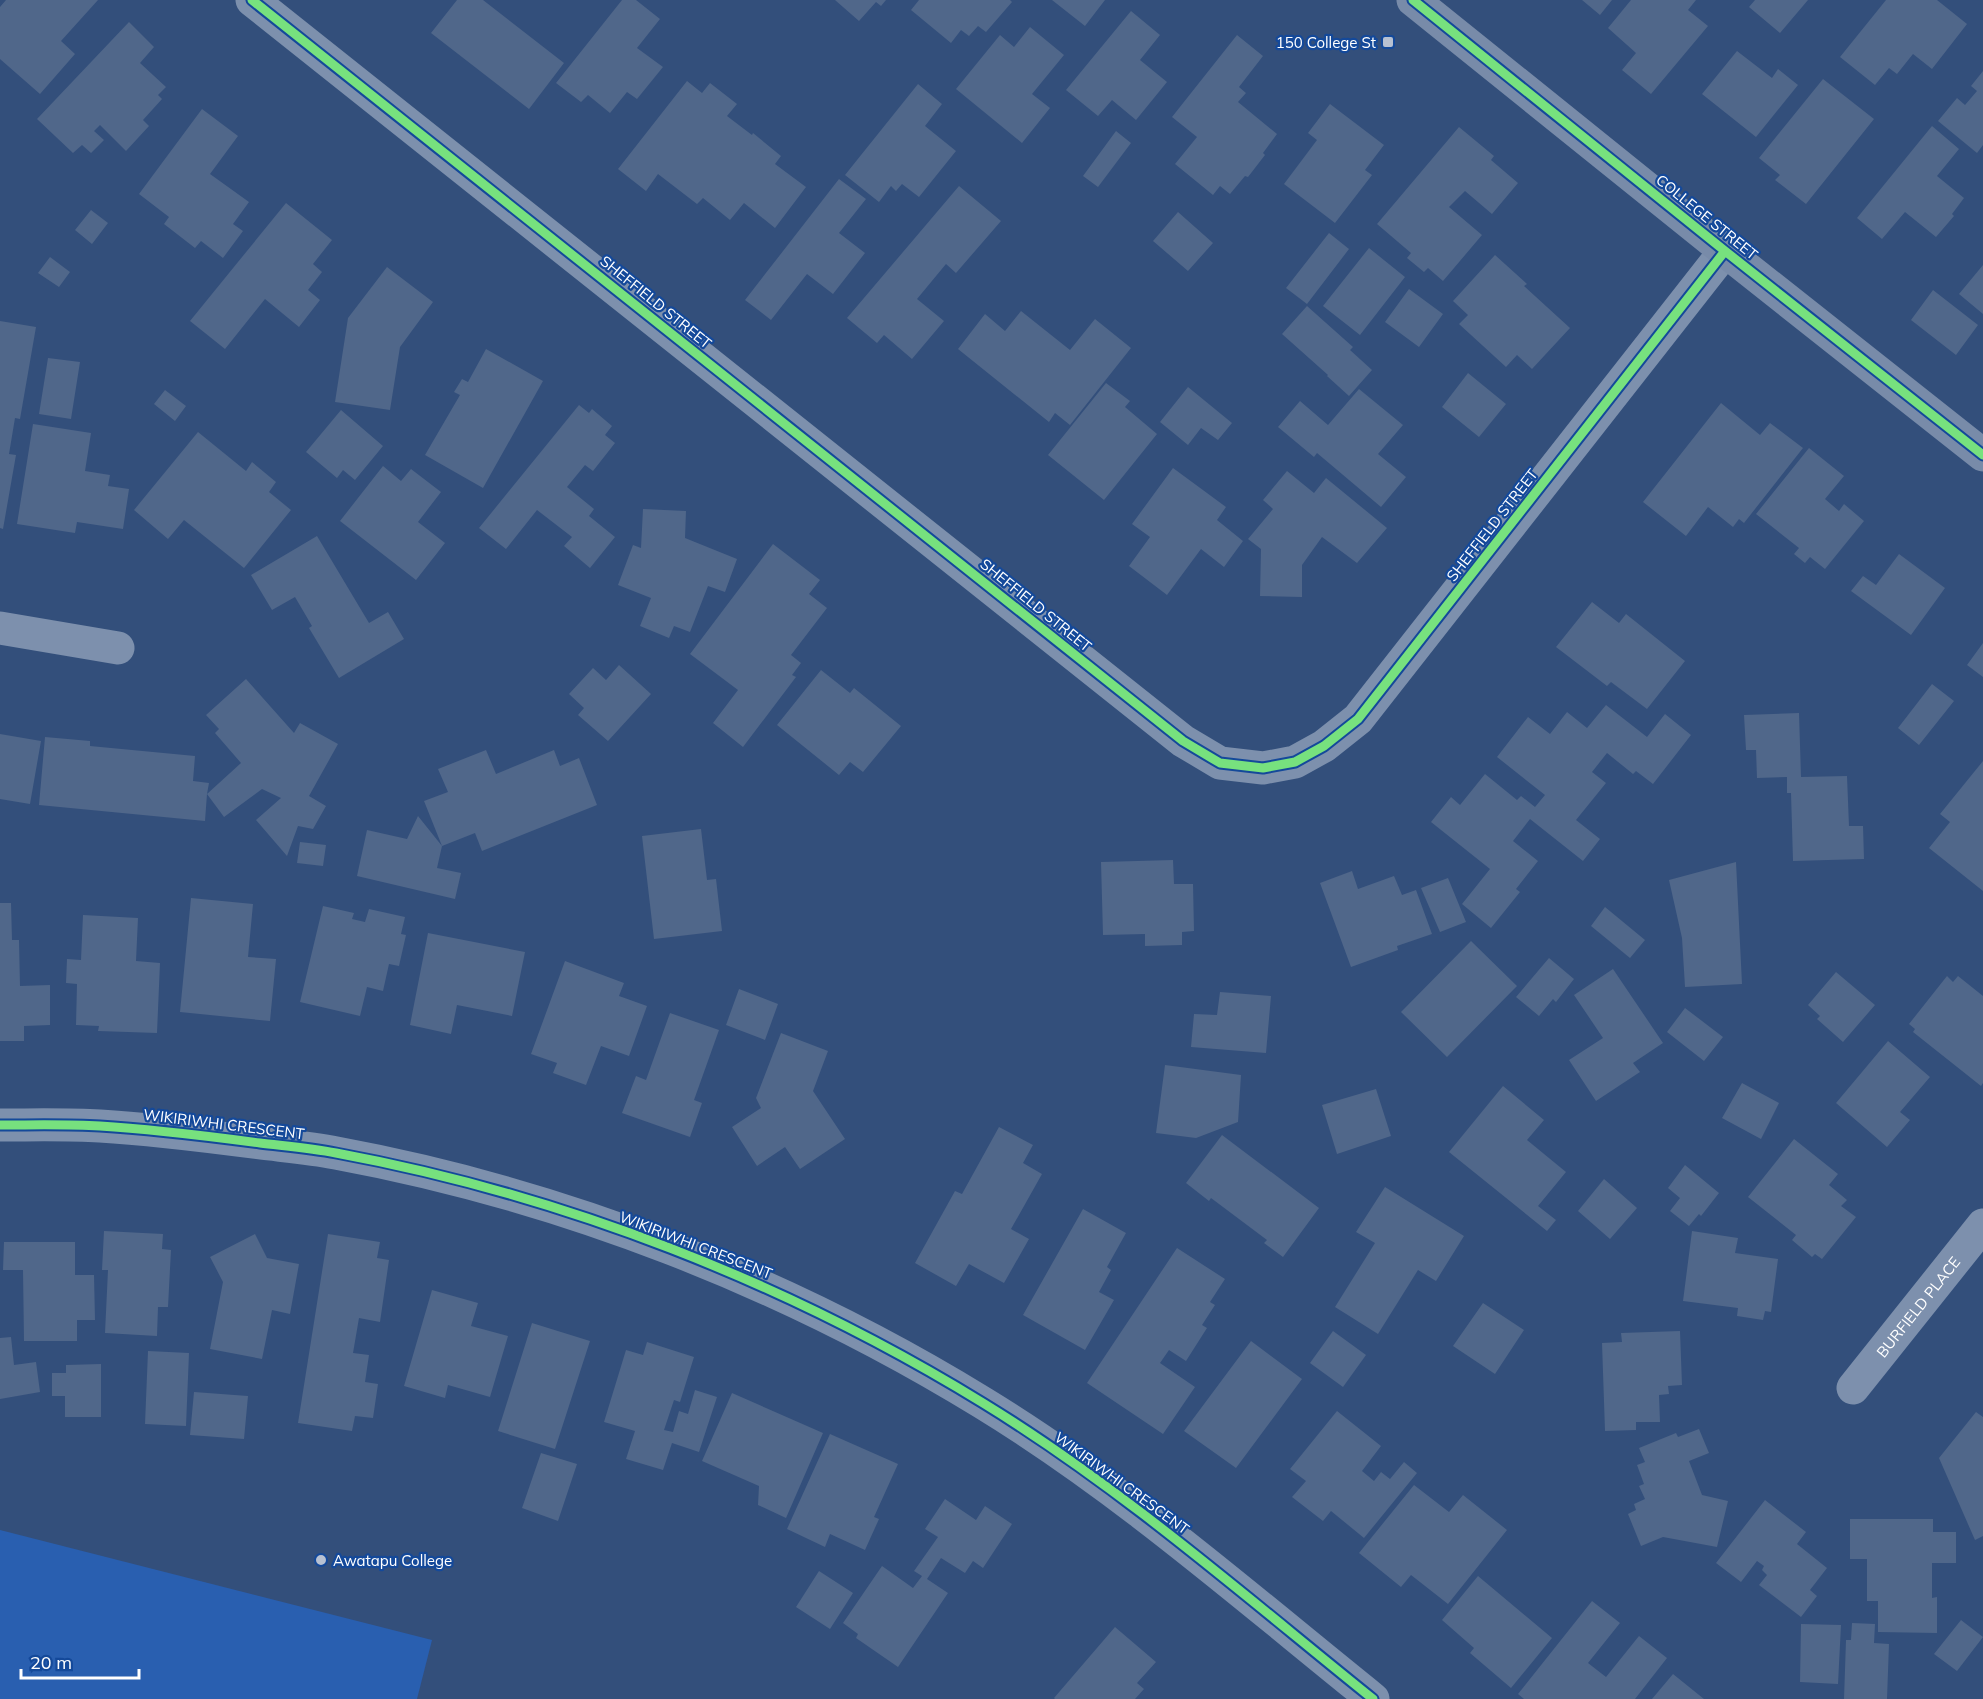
<svg xmlns="http://www.w3.org/2000/svg" width="1983" height="1699" viewBox="0 0 1983 1699" font-family="Mulish,sans-serif">
<style>
.green{fill:#295fb0}
.building{fill:#50678a}
.lines{fill:none;stroke-linecap:round;stroke-linejoin:round}
.street{stroke:#7d90ad;stroke-width:33}
.secondary{stroke:#788ba9;stroke-width:33}
.cycleway-casing{stroke:#14499a;stroke-width:13}
.cycleway{stroke:#77e17e;stroke-width:9}
.poi-dot{fill:#b8c1d1;stroke:#14499a;stroke-width:2}
.labels{text-anchor:middle;dominant-baseline:central;stroke-width:4.5;stroke-linejoin:round;paint-order:stroke}
.poi-label{font-size:15px;fill:#fff;stroke:#14499a;text-anchor:end}
.street-label{font-size:15px;fill:#fff;stroke:#14499a}
</style>
<rect width="100%" height="100%" fill="#334f7b"/>
<path class="green" d="M0,1530L432,1640L417,1699H0Z"/>
<path class="building" d="M6,0H98L61,41L75,54L40,94L0,59V7Z
M457,0H483L564,63L529,109L431,33Z
M622,0H636L660,19L637,48L663,67L637,99L627,92L610,113L588,95L581,102L556,83Z
M835,0H886L881,6L876,2L859,21Z
M919,0H1010L1012,2L986,32L978,26L969,36L961,30L951,43L911,10Z
M1052,0H1105L1085,26Z
M1582,0H1612L1600,15Z
M1631,0H1696L1688,10L1708,26L1651,94L1622,70L1636,53L1608,28Z
M1755,0H1808L1780,33L1749,7Z
M1886,0H1937L1967,24L1932,69L1913,54L1897,74L1889,68L1875,85L1840,57Z
M1131,11L1160,35L1140,60L1167,82L1136,120L1112,100L1098,116L1066,90Z
M129,22L154,47L140,63L166,87L158,95L162,99L143,120L149,126L126,151L100,125L94,131L104,140L91,153L82,145L73,153L37,119Z
M1030,27L1064,55L1032,94L1050,108L1022,143L956,89L1000,35L1014,47Z
M1237,35L1263,56L1239,87L1246,93L1238,102L1277,134L1263,153L1265,155L1248,177L1245,176L1230,194L1220,186L1213,195L1175,164L1197,137L1172,117Z
M1737,51L1772,78L1778,69L1798,85L1756,137L1702,94Z
M1983,71V145L1977,153L1938,121L1957,98L1965,105L1977,91L1971,86Z
M1823,79L1874,119L1806,204L1775,180L1780,175L1759,158Z
M687,81L702,93L710,83L737,104L727,116L752,135L753,133L781,156L775,164L806,187L775,228L744,203L730,220L703,198L697,204L658,174L646,191L618,169Z
M918,84L942,104L925,126L956,151L919,197L902,184L896,191L891,186L879,202L845,175Z
M1330,104L1384,145L1365,170L1372,175L1335,223L1284,184L1317,140L1308,133Z
M202,109L238,136L210,174L249,202L233,224L243,231L223,258L201,241L195,248L164,224L169,217L139,194Z
M1932,126L1959,149L1937,176L1964,198L1952,214L1954,216L1936,237L1905,212L1882,239L1857,218Z
M1459,127L1494,156L1491,160L1518,183L1492,214L1465,191L1449,207L1482,235L1443,281L1428,268L1424,272L1407,258L1411,253L1377,224Z
M1116,131L1131,143L1098,187L1083,176Z
M839,179L866,199L839,233L865,253L833,294L807,274L771,320L745,300Z
M959,186L1001,221L956,273L946,264L917,299L944,321L912,359L884,335L877,343L847,318Z
M286,203L332,240L313,264L322,272L308,290L320,300L299,327L265,299L225,349L190,321Z
M91,210L108,223L92,244L75,230Z
M1178,212L1213,243L1188,271L1153,241Z
M1329,233L1349,249L1307,304L1286,288Z
M1369,248L1405,277L1360,335L1323,306Z
M1495,255L1527,284L1524,286L1570,328L1532,369L1517,355L1506,367L1459,324L1468,315L1453,301Z
M50,257L70,272L59,287L38,273Z
M1983,265V314L1959,294Z
M387,267L433,302L400,347L390,410L335,402L348,318Z
M1409,289L1443,314L1419,347L1385,322Z
M1933,290L1978,325L1956,355L1911,320Z
M1307,306L1353,347L1350,350L1372,370L1349,396L1327,376L1328,375L1282,334Z
M1021,311L1070,350L1095,319L1131,348L1070,425L1055,413L1049,422L958,349L985,314L1005,331Z
M0,321L36,327L20,419L15,418L9,454L16,455L3,529L0,528Z
M486,349L543,381L483,488L425,455L460,395L454,392L462,379L468,382Z
M48,358L80,362L71,419L39,414Z
M1468,373L1506,404L1479,437L1442,407Z
M1106,383L1130,401L1125,407L1157,434L1104,500L1048,455Z
M1188,387L1232,423L1218,440L1201,428L1188,445L1160,422Z
M1359,389L1403,425L1378,454L1406,477L1381,507L1317,453L1314,457L1278,427L1300,401L1328,425Z
M165,390L186,406L175,421L154,404Z
M1721,403L1760,435L1770,423L1803,448L1744,523L1739,519L1733,527L1708,507L1686,536L1643,502Z
M579,405L589,413L592,409L612,426L605,435L615,443L593,471L585,465L567,487L594,509L589,516L615,537L590,568L564,546L572,537L537,510L506,549L479,528Z
M341,410L383,446L355,480L343,470L337,478L306,452Z
M33,424L91,433L85,471L110,475L108,486L129,489L123,529L77,522L75,533L17,524Z
M198,432L246,471L252,462L276,482L269,492L291,510L244,568L184,520L168,539L134,510Z
M1809,448L1844,476L1825,499L1839,511L1844,504L1864,521L1825,569L1810,557L1805,563L1794,554L1799,548L1756,514Z
M383,466L401,481L411,469L441,492L418,522L445,543L416,580L340,521Z
M1173,468L1226,507L1217,520L1243,541L1224,567L1201,549L1167,595L1129,566L1150,537L1132,524Z
M1287,471L1314,493L1326,478L1387,528L1357,563L1322,537L1302,565V597L1260,596L1261,549L1248,539L1273,509L1263,500Z
M643,509L686,511L685,538L737,559L725,592L708,586L690,632L674,626L669,638L640,626L651,598L618,585L633,545L641,548Z
M317,536L369,623L388,612L404,639L339,678L309,628L312,626L295,597L272,610L251,575Z
M773,544L820,580L809,594L827,608L791,655L801,663L792,675L796,677L743,747L713,723L738,690L690,654Z
M1899,554L1945,588L1911,635L1851,591L1863,576L1876,585Z
M1592,602L1619,623L1626,614L1685,661L1647,709L1611,682L1607,686L1556,647Z
M1983,643V677L1967,665Z
M619,665L651,694L608,741L578,715L584,708L569,694L593,668L606,680Z
M821,670L850,693L854,688L901,726L863,772L850,762L839,775L777,725Z
M246,679L294,733L300,723L338,744L309,796L326,806L313,829L298,826L287,856L256,820L281,798L262,789L224,817L207,794L205,821L39,805L45,737L90,741V746L195,756L193,781L209,783L207,794L241,763L215,733L219,729L206,715Z
M1932,684L1954,701L1919,745L1898,728Z
M1606,705L1647,737L1665,714L1691,735L1653,784L1636,771L1633,774L1607,753L1592,772L1606,783L1576,820L1600,839L1583,861L1530,819L1513,841L1538,861L1516,889L1520,892L1491,928L1462,904L1490,869L1431,822L1451,797L1460,805L1485,774L1517,800L1521,796L1535,807L1545,795L1497,757L1528,717L1550,734L1567,712L1587,728Z
M1799,713L1801,777L1847,776L1849,826H1863L1864,859L1793,861L1791,793H1787V777L1757,778L1756,750H1746L1744,715Z
M0,734L41,741L30,804L0,799Z
M486,750L496,774L554,750L560,766L579,758L597,805L482,851L475,833L442,846L424,801L448,792L438,769Z
M1983,761V891L1929,848L1950,822L1940,814Z
M418,816L442,846L437,868L461,873L455,899L357,876L367,830L407,839Z
M701,829L707,880L716,879L722,931L654,939L642,836Z
M300,842L326,845L323,866L297,863Z
M1173,860L1174,884H1193L1194,931L1182,932V945L1145,946V934L1103,935L1101,862Z
M1736,862L1742,984L1685,987L1682,938L1669,880Z
M1352,871L1358,889L1394,876L1402,895L1416,890L1432,934L1397,946L1398,950L1351,967L1320,883Z
M1448,878L1466,922L1440,932L1421,888Z
M191,898L253,904L248,957L276,959L270,1021L180,1012Z
M0,903H11L12,940H19L20,986L50,985V1025L24,1026V1041H0Z
M323,906L354,913L352,919L365,922L369,909L405,917L401,934L406,935L399,966L389,964L383,991L367,987L360,1016L300,1002Z
M1605,907L1645,940L1630,958L1591,926Z
M83,915L138,918L136,961L160,963L157,1033L98,1031L99,1026L76,1025L77,984L66,983L67,959L81,960Z
M428,933L525,952L512,1016L457,1005L451,1034L410,1025Z
M1471,941L1517,986L1447,1057L1401,1012Z
M1549,958L1574,979L1556,1002L1553,999L1539,1016L1516,997Z
M565,961L624,983L619,996L647,1006L629,1056L601,1046L586,1085L553,1073L557,1063L531,1054Z
M1613,969L1663,1043L1633,1063L1640,1072L1596,1101L1569,1060L1603,1038L1574,995Z
M1836,972L1875,1005L1843,1042L1817,1019L1820,1016L1808,1005Z
M1947,976L1953,982L1958,976L1983,996V1083L1981,1086L1913,1032L1915,1029L1909,1024Z
M739,989L778,1004L765,1040L726,1025Z
M1220,992L1271,996L1266,1053L1191,1047L1194,1014L1217,1015Z
M1685,1008L1723,1037L1704,1061L1667,1032Z
M670,1013L719,1030L694,1100L702,1103L690,1137L622,1113L636,1076L646,1080Z
M781,1033L828,1051L813,1091L845,1139L800,1169L785,1147L757,1166L732,1127L761,1108L756,1098Z
M1888,1041L1930,1077L1900,1112L1910,1120L1887,1147L1836,1103Z
M1165,1065L1241,1075L1238,1122L1196,1138L1156,1133Z
M1742,1083L1779,1103L1761,1139L1722,1118Z
M1503,1086L1544,1120L1527,1140L1566,1172L1538,1206L1556,1220L1547,1231L1449,1152Z
M1376,1089L1391,1136L1337,1154L1322,1105Z
M999,1127L1033,1145L1023,1163L1042,1174L1011,1229L1029,1239L1004,1283L969,1264L956,1286L915,1263L955,1191L962,1194Z
M1222,1135L1319,1208L1283,1257L1264,1243L1267,1240L1211,1198L1209,1201L1186,1183Z
M1794,1139L1838,1174L1829,1185L1847,1200L1841,1206L1856,1217L1822,1259L1815,1254L1812,1257L1792,1240L1796,1235L1748,1197Z
M1685,1165L1719,1193L1701,1216L1699,1214L1689,1226L1670,1211L1680,1198L1668,1188Z
M1604,1179L1637,1208L1610,1239L1578,1211Z
M1385,1187L1464,1236L1436,1281L1418,1270L1378,1334L1335,1307L1375,1243L1356,1232Z
M1083,1209L1126,1233L1107,1267L1111,1270L1099,1292L1114,1300L1085,1350L1023,1315Z
M104,1231L163,1234L162,1249L171,1250L168,1307H158L157,1336L105,1333L108,1270H102Z
M1692,1231L1738,1238L1735,1253L1778,1259L1771,1312L1765,1311L1763,1320L1737,1316L1738,1308L1683,1301Z
M255,1234L267,1258L299,1264L290,1314L272,1310L262,1359L210,1349L223,1282L210,1257Z
M328,1234L380,1242L377,1258L389,1260L380,1322L359,1318L353,1353L369,1355L365,1382L378,1384L373,1418L355,1416L352,1431L298,1423Z
M4,1242H75V1275H94L95,1320H77V1341H24L23,1270H3Z
M1177,1248L1225,1279L1210,1302L1215,1305L1202,1325L1207,1328L1186,1361L1169,1350L1160,1363L1195,1387L1163,1434L1087,1383Z
M432,1290L478,1303L471,1326L508,1336L490,1397L448,1385L445,1398L404,1386Z
M1483,1303L1524,1330L1495,1374L1453,1346Z
M532,1323L590,1341L555,1449L498,1431Z
M1333,1331L1366,1355L1343,1387L1310,1363Z
M1680,1331L1682,1385L1668,1386L1669,1394L1659,1395L1660,1422H1636V1430L1605,1431L1602,1343L1622,1342L1621,1333Z
M11,1337L14,1365L36,1362L40,1392L0,1399V1338Z
M1251,1341L1302,1379L1236,1468L1184,1431Z
M647,1342L694,1357L680,1402L674,1400L664,1430L673,1432L679,1411L688,1414L695,1390L717,1397L699,1452L672,1443L663,1470L626,1459L635,1431L604,1422L626,1350L643,1355Z
M148,1351L189,1353L186,1426L145,1424Z
M101,1364V1417H65V1396H52V1373H66V1365Z
M194,1392L248,1396L244,1439L190,1435Z
M732,1393L823,1433L786,1518L758,1505L759,1486L702,1461Z
M1337,1411L1381,1446L1362,1471L1374,1481L1381,1472L1390,1479L1404,1462L1417,1473L1364,1538L1331,1511L1323,1521L1292,1497L1306,1481L1290,1469Z
M1976,1412L1983,1417V1536L1975,1540L1939,1458Z
M1699,1429L1709,1453L1689,1461L1702,1495L1728,1501L1717,1547L1663,1537L1641,1546L1628,1514L1636,1510L1634,1504L1645,1499L1639,1486L1644,1484L1637,1465L1645,1462L1639,1448L1676,1433L1678,1437Z
M830,1434L898,1464L874,1517L879,1519L865,1550L830,1534L825,1547L787,1529Z
M541,1453L577,1464L558,1521L522,1508Z
M1414,1485L1449,1512L1463,1495L1507,1530L1448,1604L1411,1575L1401,1587L1359,1553Z
M945,1499L976,1520L985,1506L1012,1524L983,1568L973,1561L965,1573L941,1558L927,1579L948,1593L898,1667L856,1638L858,1634L843,1623L882,1566L913,1588L922,1576L914,1571L938,1537L925,1529Z
M1765,1500L1806,1532L1797,1544L1827,1568L1810,1590L1817,1596L1801,1617L1759,1585L1767,1575L1762,1570L1764,1566L1757,1561L1741,1582L1716,1563Z
M1850,1519H1933V1532H1956V1563H1932V1598L1937,1597V1633L1878,1632V1601H1867V1559H1850Z
M819,1571L853,1593L830,1629L796,1607Z
M1478,1576L1552,1638L1511,1688L1470,1653L1474,1648L1442,1620Z
M1592,1601L1620,1623L1588,1663L1606,1677L1639,1636L1667,1658L1635,1699H1524L1518,1694Z
M1961,1620L1983,1637L1957,1671L1934,1654Z
M1852,1623L1875,1624L1874,1643L1889,1644L1887,1699H1844L1846,1640H1851Z
M1801,1624L1841,1625L1838,1684L1800,1682Z
M1115,1627L1156,1662L1137,1683L1144,1689L1135,1699H1055L1054,1698Z
M1673,1674L1704,1699H1652Z"/>
<g class="lines">
<g class="street">
<path d="M252,0L1183,741L1220,763L1263,768L1295,762L1324,746L1358,719L1725,251"/>
<path d="M0,628L118,648"/>
<path d="M0,1125C33,1125 67,1124 100,1126C153,1129 207,1136 260,1143C285,1146 311,1148 336,1153C563,1195 786,1282 983,1403C1122,1488 1246,1597 1373,1699"/>
<path id="s1" d="M1853,1388L1983,1225"/>
</g>
<path class="secondary" d="M1413,0L1725,251L1983,455"/>
<g class="cycleway-casing">
<path id="cycleway" d="M252,0L1183,741L1220,763L1263,768L1295,762L1324,746L1358,719L1725,251
M1413,0L1725,251L1983,455
M0,1125C33,1125 67,1124 100,1126C153,1129 207,1136 260,1143C285,1146 311,1148 336,1153C563,1195 786,1282 983,1403C1122,1488 1246,1597 1373,1699"/>
</g>
<use href="#cycleway" class="cycleway"/>
</g>
<g class="poi-dot">
<rect x="1382" y="36" width="12" height="12" rx="3"/>
<circle cx="321" cy="1560" r="6"/>
</g>
<g class="labels">
<g class="poi-label">
<text x="1376" y="42">150 College St</text>
<text x="333" y="1560" text-anchor="start">Awatapu College</text>
</g>
<g class="street-label">
<text transform="translate(1707 217) rotate(39)">COLLEGE STREET</text>
<text transform="translate(656 302) rotate(39)">SHEFFIELD STREET</text>
<text transform="translate(1492 525) rotate(-52)">SHEFFIELD STREET</text>
<text transform="translate(1036 605) rotate(39)">SHEFFIELD STREET</text>
<text transform="translate(224 1124) rotate(7)">WIKIRIWHI CRESCENT</text>
<text transform="translate(696 1245) rotate(21)">WIKIRIWHI CRESCENT</text>
<text stroke="none"><textPath href="#s1" startOffset="104">BURFIELD PLACE</textPath></text>
<text transform="translate(1122 1483) rotate(36)">WIKIRIWHI CRESCENT</text>
</g>
</g>
<path d="M21 1669v9h118v-9" fill="none" stroke="#ffffff" stroke-width="3"/>
<text x="30" y="1669" font-size="18" fill="#ffffff" stroke="#14499a" stroke-width="4.5" paint-order="stroke">20 m</text>
</svg>
